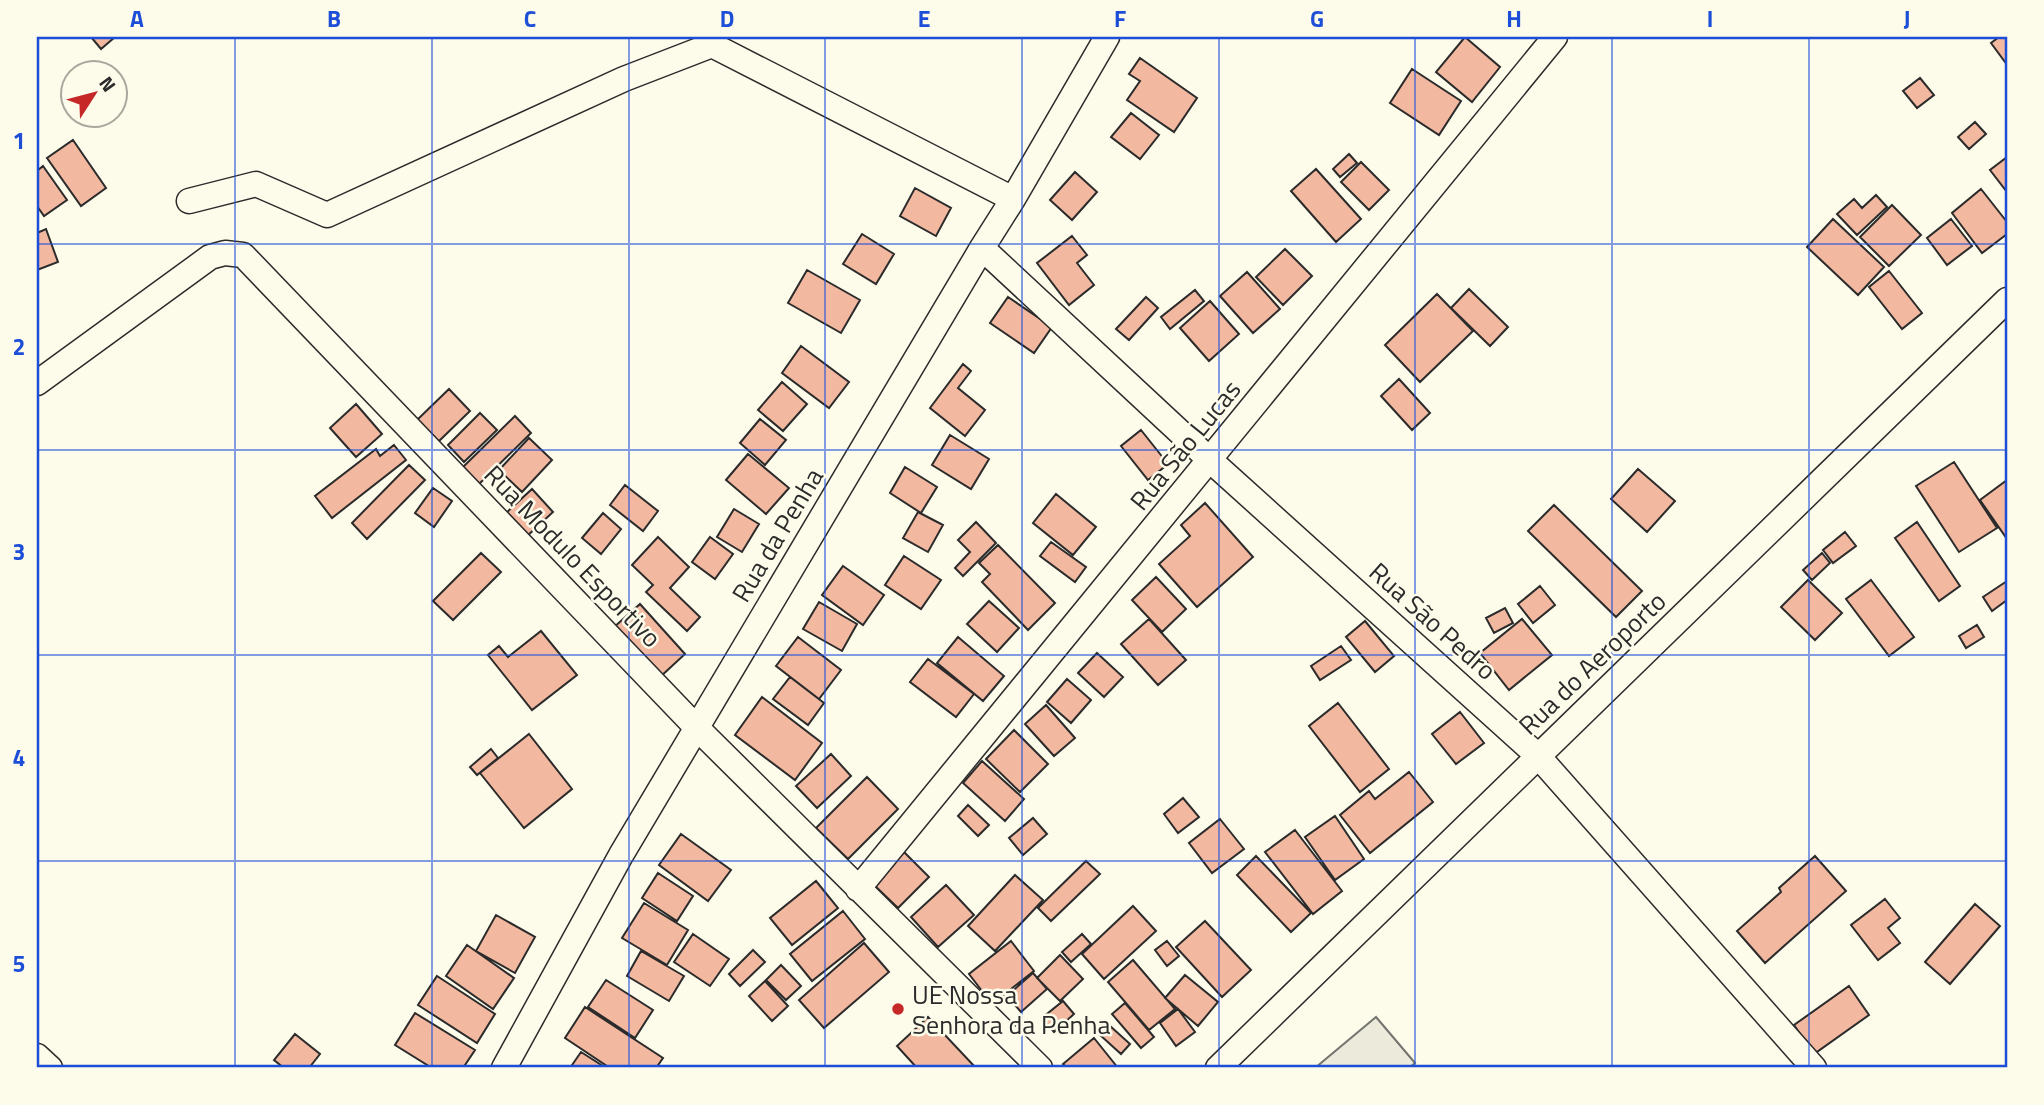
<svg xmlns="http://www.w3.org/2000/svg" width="2044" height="1105" viewBox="0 0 2044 1105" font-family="'Titillium Web',sans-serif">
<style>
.green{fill:#ecebdb;stroke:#74746e;stroke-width:2}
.building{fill:#f2b8a0;stroke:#2b2b2b;stroke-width:2}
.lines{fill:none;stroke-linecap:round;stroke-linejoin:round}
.street-casing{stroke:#2b2b2b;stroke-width:27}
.street{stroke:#fdfbea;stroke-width:24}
.grid{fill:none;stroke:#1d4ed8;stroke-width:2;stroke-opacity:0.55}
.poi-dot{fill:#c62828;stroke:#fdfbea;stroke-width:2.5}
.labels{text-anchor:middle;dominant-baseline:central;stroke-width:5;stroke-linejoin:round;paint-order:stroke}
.street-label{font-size:26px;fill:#2b2b2b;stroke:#fdfbea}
.poi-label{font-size:26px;fill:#2b2b2b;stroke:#fdfbea;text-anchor:start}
.neatline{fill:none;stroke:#1d4ed8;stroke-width:2.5}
.grid-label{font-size:23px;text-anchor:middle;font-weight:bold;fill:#1d4ed8}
</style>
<rect width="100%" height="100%" fill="#fdfbea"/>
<path class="green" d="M1376,1017L1415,1063L1409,1068H1315Z"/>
<path class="building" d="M91,37H115L101,49Z
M1465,37L1500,67L1472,102L1436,72Z
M1999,37H2007V60L2005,62L1991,43Z
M1140,58L1197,98L1174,132L1127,100L1140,81L1129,74Z
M1412,69L1461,101L1439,135L1390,103Z
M1920,78L1934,95L1917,108L1903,91Z
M1131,113L1159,135L1140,159L1111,137Z
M1975,122L1986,134L1969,149L1958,137Z
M73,140L106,188L81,206L47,158Z
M1349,154L1357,163L1340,177L1333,169Z
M2007,157V192L1990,170Z
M1361,162L1389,190L1369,210L1341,182Z
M43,166L67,200L44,216L37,206V171Z
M1316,169L1361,219L1336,242L1291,191Z
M1075,172L1097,192L1072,220L1050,200Z
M915,188L951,208L936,236L900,216Z
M1981,189L2007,222V234L1982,253L1952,213Z
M1876,195L1887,207L1857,235L1837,214L1854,199L1862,208Z
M1892,205L1921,235L1889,266L1860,237Z
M1833,219L1884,267L1858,295L1807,247Z
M1951,219L1972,246L1947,265L1927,238Z
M46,229L58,262L37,270V233Z
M862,234L894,254L876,284L843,264Z
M1072,236L1087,255L1077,263L1094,285L1069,305L1037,263Z
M1285,249L1312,276L1283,305L1256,277Z
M807,270L860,300L841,333L788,303Z
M1889,271L1922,313L1902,329L1869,287Z
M1247,272L1280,309L1253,333L1220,296Z
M1469,289L1508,327L1490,346L1451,308Z
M1195,290L1204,301L1170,329L1161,317Z
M1437,294L1473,331L1420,382L1385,345Z
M1008,297L1052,327L1034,353L990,323Z
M1146,297L1158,308L1129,340L1116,329Z
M1210,301L1239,334L1209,361L1180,328Z
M801,346L849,382L829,408L782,373Z
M963,364L971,371L958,388L985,410L965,436L930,408Z
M1399,379L1430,413L1412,430L1381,396Z
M782,382L807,404L783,431L758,410Z
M449,389L470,411L438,442L417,420Z
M356,404L382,434L356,457L330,428Z
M480,413L497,430L464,462L448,445Z
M515,416L531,433L477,486L461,469Z
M760,419L786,440L765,465L740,443Z
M1141,430L1168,464L1148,480L1121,446Z
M950,435L989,459L971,489L932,465Z
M529,438L552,460L522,492L499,470Z
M394,445L406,460L332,518L315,496L376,449L380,456Z
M748,454L789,488L766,514L726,480Z
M1954,462L1997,528L1959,552L1916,486Z
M409,465L425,480L367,539L352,523Z
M905,467L937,487L921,513L890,493Z
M1638,469L1675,501L1647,532L1611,499Z
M2007,480V539L1980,500Z
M625,485L658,511L643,531L610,505Z
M433,488L452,501L434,527L415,513Z
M532,489L553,512L526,537L505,514Z
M1056,494L1096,527L1073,555L1033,523Z
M1205,503L1253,557L1197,607L1159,564L1190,536L1181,525Z
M1554,505L1642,591L1616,617L1528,531Z
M734,509L759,524L742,552L717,537Z
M918,512L943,525L928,552L903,538Z
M603,513L621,529L601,554L582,538Z
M976,522L996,543L963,576L955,568L970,552L958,540Z
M1917,522L1960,586L1939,601L1895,538Z
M1845,532L1856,546L1833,563L1823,550Z
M658,537L689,567L670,588L700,617L687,631L646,592L653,585L632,565Z
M710,537L733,554L715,579L692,562Z
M1051,542L1086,567L1075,582L1040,556Z
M998,545L1055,603L1028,630L982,582L990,574L979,563Z
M481,553L501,572L453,620L433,601Z
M1822,553L1830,563L1812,580L1803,570Z
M904,556L941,580L921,609L885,585Z
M843,566L884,595L863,625L822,595Z
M1156,577L1186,609L1162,632L1132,600Z
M1808,580L1842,613L1815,640L1781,607Z
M1871,580L1914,637L1889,656L1846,599Z
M2007,581V600L1992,611L1983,597Z
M1540,586L1555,605L1533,623L1518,604Z
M989,601L1019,628L997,652L967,624Z
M819,602L857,624L842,651L803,629Z
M640,604L685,654L659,678L613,628Z
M1505,608L1513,623L1494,633L1486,618Z
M1149,619L1186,660L1158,685L1121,644Z
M1522,619L1552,655L1509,690L1480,653Z
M1365,621L1394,656L1375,672L1346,637Z
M1977,625L1984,637L1966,648L1959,636Z
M541,631L577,675L532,710L488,655L499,646L508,657Z
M798,637L841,670L819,699L776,666Z
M958,637L1004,676L983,701L937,663Z
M1341,646L1351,660L1320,680L1311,666Z
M1097,653L1123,677L1104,697L1078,673Z
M928,659L974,694L956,717L910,682Z
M790,677L824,703L808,725L773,699Z
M1067,679L1091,700L1071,723L1047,702Z
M762,697L822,743L795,780L735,735Z
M1338,703L1389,769L1360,792L1309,726Z
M1046,705L1075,738L1054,756L1025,724Z
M1460,712L1484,743L1456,764L1432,734Z
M1014,730L1048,764L1020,792L986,759Z
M529,734L572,789L524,828L480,773Z
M491,749L498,758L477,775L470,767Z
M831,754L851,776L817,808L796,786Z
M982,761L1024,799L1005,821L963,783Z
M1409,772L1433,802L1370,853L1340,815L1369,791L1375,799Z
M867,777L898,809L848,859L816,828Z
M1183,798L1199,817L1178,833L1164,814Z
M968,805L989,825L978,836L958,816Z
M1335,816L1364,859L1335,880L1305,837Z
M1033,818L1047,834L1023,855L1009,838Z
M1220,819L1244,849L1212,873L1189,843Z
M1295,830L1342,891L1313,914L1265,852Z
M681,834L731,870L708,901L659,865Z
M904,852L929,877L898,908L873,884Z
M1256,856L1311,913L1291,932L1237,875Z
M1815,856L1846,891L1765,963L1737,931L1781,892L1779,888Z
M1086,861L1100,874L1051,921L1038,908Z
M658,873L693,896L677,921L642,898Z
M1015,875L1043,900L995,951L968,926Z
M816,881L838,908L792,945L770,918Z
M946,885L974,915L938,947L911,917Z
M1885,899L1900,918L1888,928L1900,943L1878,960L1851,925Z
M644,903L688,930L667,965L622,938Z
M1975,904L2000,926L1950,984L1925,962Z
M1133,906L1156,931L1104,979L1082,954Z
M843,911L865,939L812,981L790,954Z
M496,915L535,937L515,973L476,951Z
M1205,921L1251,970L1222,997L1176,947Z
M693,934L729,959L710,986L674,962Z
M1082,934L1091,944L1071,962L1062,952Z
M1011,941L1034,971L992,1004L969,974Z
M1167,941L1179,956L1167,966L1155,950Z
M864,943L889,972L824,1028L799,1000Z
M467,945L514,978L493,1009L446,976Z
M753,950L765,962L740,986L729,974Z
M641,951L684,976L669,1001L627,976Z
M1060,955L1083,979L1060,1001L1037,978Z
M1133,960L1175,1009L1149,1030L1108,982Z
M781,965L801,986L786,1000L766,980Z
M1033,973L1047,989L1021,1012L1007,996Z
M1185,975L1218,1002L1198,1026L1165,998Z
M437,976L495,1014L477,1043L418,1005Z
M606,980L653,1010L635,1038L588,1007Z
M765,981L788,1006L772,1021L749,996Z
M1849,986L1869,1015L1814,1054L1794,1025Z
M1063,1001L1074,1014L1054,1032L1042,1018Z
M1125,1003L1154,1037L1141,1048L1112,1014Z
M585,1007L663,1058L656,1068H610L565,1038Z
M1178,1009L1195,1032L1176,1046L1160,1023Z
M415,1013L475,1050L463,1068H432L395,1045Z
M928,1017L976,1068H917L897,1046Z
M1109,1025L1130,1044L1121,1054L1100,1035Z
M295,1034L320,1054L309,1068H284L274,1060Z
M1094,1038L1118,1068H1067L1063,1064Z
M581,1052L606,1068H570Z"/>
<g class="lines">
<g class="street-casing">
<path id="street" d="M189,201L256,184L327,215L624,79L712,45L1013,199
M982,248L1211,461L1538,756L1814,1068
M37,383L210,257L225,253L243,255L697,728L1040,1068
M858,889L1555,37
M37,1056L50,1068
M504,1068L621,855L982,248L1013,199L1107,37
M1218,1068L2007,300"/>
</g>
<use href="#street" class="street"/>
</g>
<path class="grid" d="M235,37V1068M432,37V1068M629,37V1068M825,37V1068M1022,37V1068M1219,37V1068M1415,37V1068M1612,37V1068M1809,37V1068M37,244H2007M37,450H2007M37,655H2007M37,861H2007"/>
<circle class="poi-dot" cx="898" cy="1009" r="7"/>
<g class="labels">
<g class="street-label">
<text transform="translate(1185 445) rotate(-51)">Rua São Lucas</text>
<text transform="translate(777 535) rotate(-59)">Rua da Penha</text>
<text transform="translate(573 556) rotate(46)">Rua Modulo Esportivo</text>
<text transform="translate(1433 621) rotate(42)">Rua São Pedro</text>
<text transform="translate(1592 663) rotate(-44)">Rua do Aeroporto</text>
</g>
<g class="poi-label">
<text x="912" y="994">UE Nossa<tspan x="912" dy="30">Senhora da Penha</tspan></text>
</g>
</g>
<rect width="2044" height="1105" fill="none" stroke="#fdfbea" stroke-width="77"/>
<g transform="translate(94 94) rotate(54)"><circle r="33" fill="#fdfbea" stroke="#a9a89e" stroke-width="2"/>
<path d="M0-5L12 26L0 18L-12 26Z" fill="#c62828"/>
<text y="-10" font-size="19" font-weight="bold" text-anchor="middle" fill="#2b2b2b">N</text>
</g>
<rect x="38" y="38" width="1968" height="1028" class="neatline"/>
<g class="grid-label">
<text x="137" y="27">A</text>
<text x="334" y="27">B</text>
<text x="530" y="27">C</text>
<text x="727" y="27">D</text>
<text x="924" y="27">E</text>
<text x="1120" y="27">F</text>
<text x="1317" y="27">G</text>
<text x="1514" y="27">H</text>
<text x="1710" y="27">I</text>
<text x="1907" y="27">J</text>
<text x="19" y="149">1</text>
<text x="19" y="355">2</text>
<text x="19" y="560">3</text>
<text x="19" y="766">4</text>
<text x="19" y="972">5</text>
</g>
</svg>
